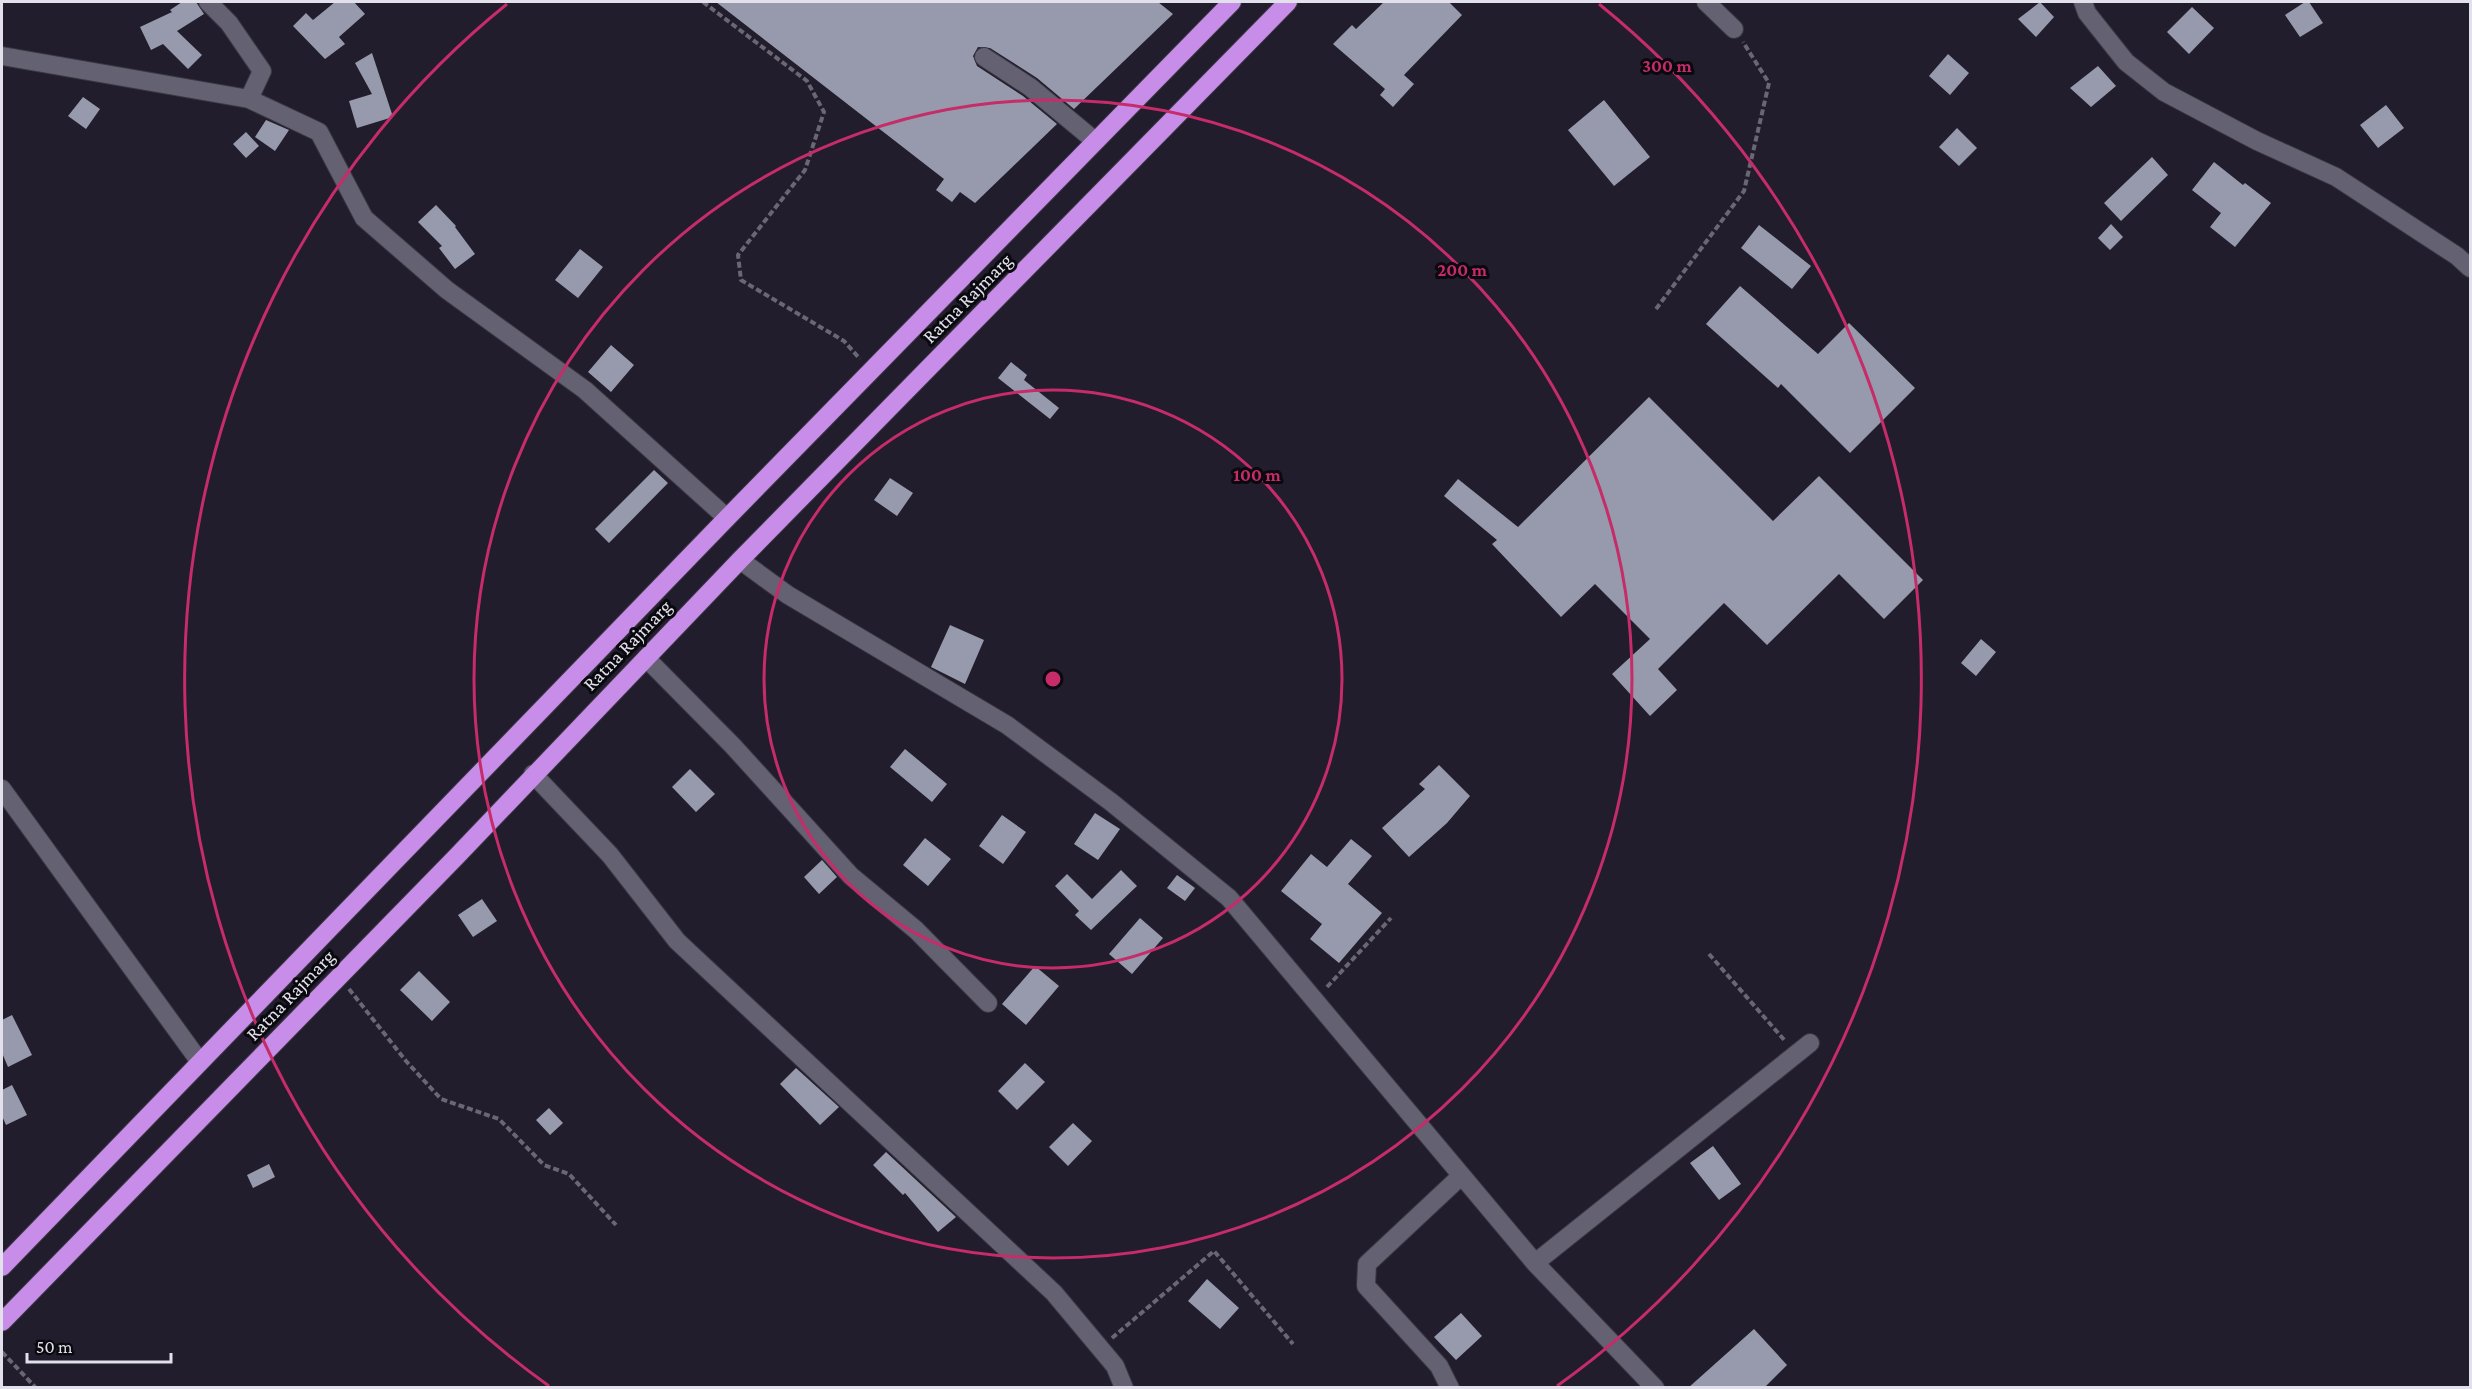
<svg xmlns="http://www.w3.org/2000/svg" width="2472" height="1389" viewBox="0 0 2472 1389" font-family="'Crimson Pro',serif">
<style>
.building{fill:#969aac}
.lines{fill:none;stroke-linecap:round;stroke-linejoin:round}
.street-casing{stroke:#3a3743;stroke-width:20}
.secondary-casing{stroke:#3a3743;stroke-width:20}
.highway-casing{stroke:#3a3743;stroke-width:20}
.path{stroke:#6a6774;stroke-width:4;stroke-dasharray:6 3;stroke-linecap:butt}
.street{stroke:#646172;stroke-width:18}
.secondary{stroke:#646172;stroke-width:18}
.highway{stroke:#c88de8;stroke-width:18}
.ring{fill:none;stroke:#c52c69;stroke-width:3}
.labels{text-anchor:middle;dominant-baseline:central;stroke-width:6;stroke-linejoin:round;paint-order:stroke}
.street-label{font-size:20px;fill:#e2e0ea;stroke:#0a090f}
.centre{fill:#c52c69;stroke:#0a090f;stroke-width:3}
.ring-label{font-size:18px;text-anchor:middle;font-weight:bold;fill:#c52c69;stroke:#0a090f;stroke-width:6;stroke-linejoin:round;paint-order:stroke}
</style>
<rect width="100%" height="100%" fill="#211d2c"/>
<path class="building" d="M182,2H196L204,14L177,31L202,55L188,69L163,44L151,50L140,27L172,12L170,10Z
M335,2H354L365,14L339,37L345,44L325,59L293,26L306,13L313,20Z
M716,2H1158L1173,14L1074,109L1037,78L990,48L978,47L973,56L977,66L1023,96L1057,124L975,203L960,192L952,202L936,190L944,179Z
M1384,2H1449L1462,15L1404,75L1414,84L1393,107L1380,95L1385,89L1333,44L1352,25L1356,29Z
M2040,2L2054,17L2036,37L2018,19Z
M2305,2H2309L2323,23L2300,37L2285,15Z
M2192,7L2214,28L2189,54L2167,32Z
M372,53L393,117L357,128L349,101L372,94L355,63Z
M1948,54L1969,73L1950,95L1929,76Z
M2098,66L2116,86L2091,107L2070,88Z
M83,97L100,109L86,129L68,116Z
M1604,100L1650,157L1614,186L1568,130Z
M2386,105L2404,128L2378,148L2360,125Z
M266,120L289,130L275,151L255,137Z
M1957,128L1977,148L1959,166L1939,147Z
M246,132L259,146L246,158L233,144Z
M2152,157L2168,175L2121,221L2104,203Z
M2214,162L2243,185L2245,183L2271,203L2235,247L2210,227L2221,213L2192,190Z
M436,205L456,226L455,227L475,254L455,269L439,248L442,246L418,222Z
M2111,224L2123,237L2110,250L2098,238Z
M1759,225L1811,266L1792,289L1741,248Z
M580,249L603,267L578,298L555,280Z
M1740,286L1818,354L1849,323L1915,388L1850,453L1781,384L1778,388L1706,324Z
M611,345L634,365L611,392L588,372Z
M1011,362L1027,375L1024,380L1059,408L1050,419L998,378Z
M1649,397L1773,521L1819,476L1923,580L1884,619L1839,574L1767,645L1724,603L1658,669L1677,690L1650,716L1612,674L1650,639L1595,584L1561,617L1492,544L1497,540L1444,496L1458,479L1518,527Z
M654,470L668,483L609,543L595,529Z
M890,478L913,493L897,516L874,500Z
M950,625L984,640L965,684L931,667Z
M1981,639L1996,652L1976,676L1961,663Z
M905,749L947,784L932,802L890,767Z
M1439,765L1470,796L1447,823L1409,857L1382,828L1425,789L1419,784Z
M690,769L715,794L696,812L672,787Z
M1095,813L1120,829L1098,860L1074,844Z
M1002,815L1026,832L1003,864L979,846Z
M925,838L951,859L928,886L903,865Z
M1351,839L1372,856L1348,884L1382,913L1339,963L1310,939L1322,924L1281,891L1311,854L1327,867Z
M822,860L837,877L819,894L804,877Z
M1121,870L1137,886L1091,930L1075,915L1079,911L1055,886L1067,874L1092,899Z
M1177,875L1195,888L1185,901L1167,888Z
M482,899L497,921L473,937L458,915Z
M1140,918L1163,938L1132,974L1109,954Z
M1035,966L1059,986L1026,1025L1002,1004Z
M419,971L450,1002L432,1021L400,990Z
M12,1015L32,1055L8,1067L2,1053V1020Z
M1025,1063L1045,1082L1017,1110L998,1091Z
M796,1068L839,1107L820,1125L780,1084Z
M12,1085L27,1115L6,1125L2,1116V1090Z
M549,1108L563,1123L550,1135L536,1120Z
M1073,1123L1092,1141L1068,1166L1049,1147Z
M1713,1146L1741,1184L1719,1200L1690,1163Z
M886,1152L956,1217L938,1232L905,1193L903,1195L873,1165Z
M269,1164L275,1177L253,1188L247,1175Z
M1207,1279L1239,1308L1220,1329L1188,1301Z
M1461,1313L1482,1336L1456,1360L1434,1337Z
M1754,1329L1787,1365L1764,1388H1688Z"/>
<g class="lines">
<g class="street-casing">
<path id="street" d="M208,2L229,23L262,71L249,99
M1706,2L1734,29
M2,56L249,99L319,132L364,218L447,290L585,390L727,518
M984,57L1030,87L1095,141
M740,560L788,595L1007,725L1111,802L1229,898L1535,1263L1655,1388
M646,658L733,746L851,876L916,930L988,1003
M533,774L610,855L677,941L1054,1293L1115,1366L1124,1388
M2,789L200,1062
M1535,1263L1810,1043
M1450,1388L1439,1366L1366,1286L1367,1264L1461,1176"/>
</g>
<g class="secondary-casing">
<path id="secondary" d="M2083,2L2087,13L2126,62L2164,92L2257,141L2336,177L2457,256L2470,268"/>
</g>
<g class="highway-casing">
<path id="highway" d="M2,1267L727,518L1232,2
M2,1322L456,857L740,560L1288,2"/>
</g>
<path class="path" d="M703,2L807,81L824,112L805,170L738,255L741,280L844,341L860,359
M1656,309L1744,191L1769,83L1743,42
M1709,954L1786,1042
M1327,987L1391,918
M349,989L406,1061L441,1099L499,1119L544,1165L569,1174L616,1225
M1112,1338L1214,1251L1293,1344
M2,1352L36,1388"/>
<use href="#street" class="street"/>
<use href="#secondary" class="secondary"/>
<use href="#highway" class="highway"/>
</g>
<g class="ring">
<circle cx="1053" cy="679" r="289"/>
<circle cx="1053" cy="679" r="579"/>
<path d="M549 1386A868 868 0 0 1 507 4M1599 4A868 868 0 0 1 1557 1386"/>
</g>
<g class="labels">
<g class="street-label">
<text transform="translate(967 298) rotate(-45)">Ratna Rajmarg</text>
<text transform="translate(627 645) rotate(-46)">Ratna Rajmarg</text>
<text transform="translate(290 995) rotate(-46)">Ratna Rajmarg</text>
</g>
</g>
<circle cx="1053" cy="679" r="9" class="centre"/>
<g class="ring-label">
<text x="1667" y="72">300 m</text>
<text x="1462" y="276">200 m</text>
<text x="1257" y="481">100 m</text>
</g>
<rect width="2472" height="1389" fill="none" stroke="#e2e0ea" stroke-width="6"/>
<path d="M27 1353v9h144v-9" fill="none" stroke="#e2e0ea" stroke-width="3"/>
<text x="36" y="1353" font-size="18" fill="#e2e0ea" stroke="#0a090f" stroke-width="4.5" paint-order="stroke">50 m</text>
</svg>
